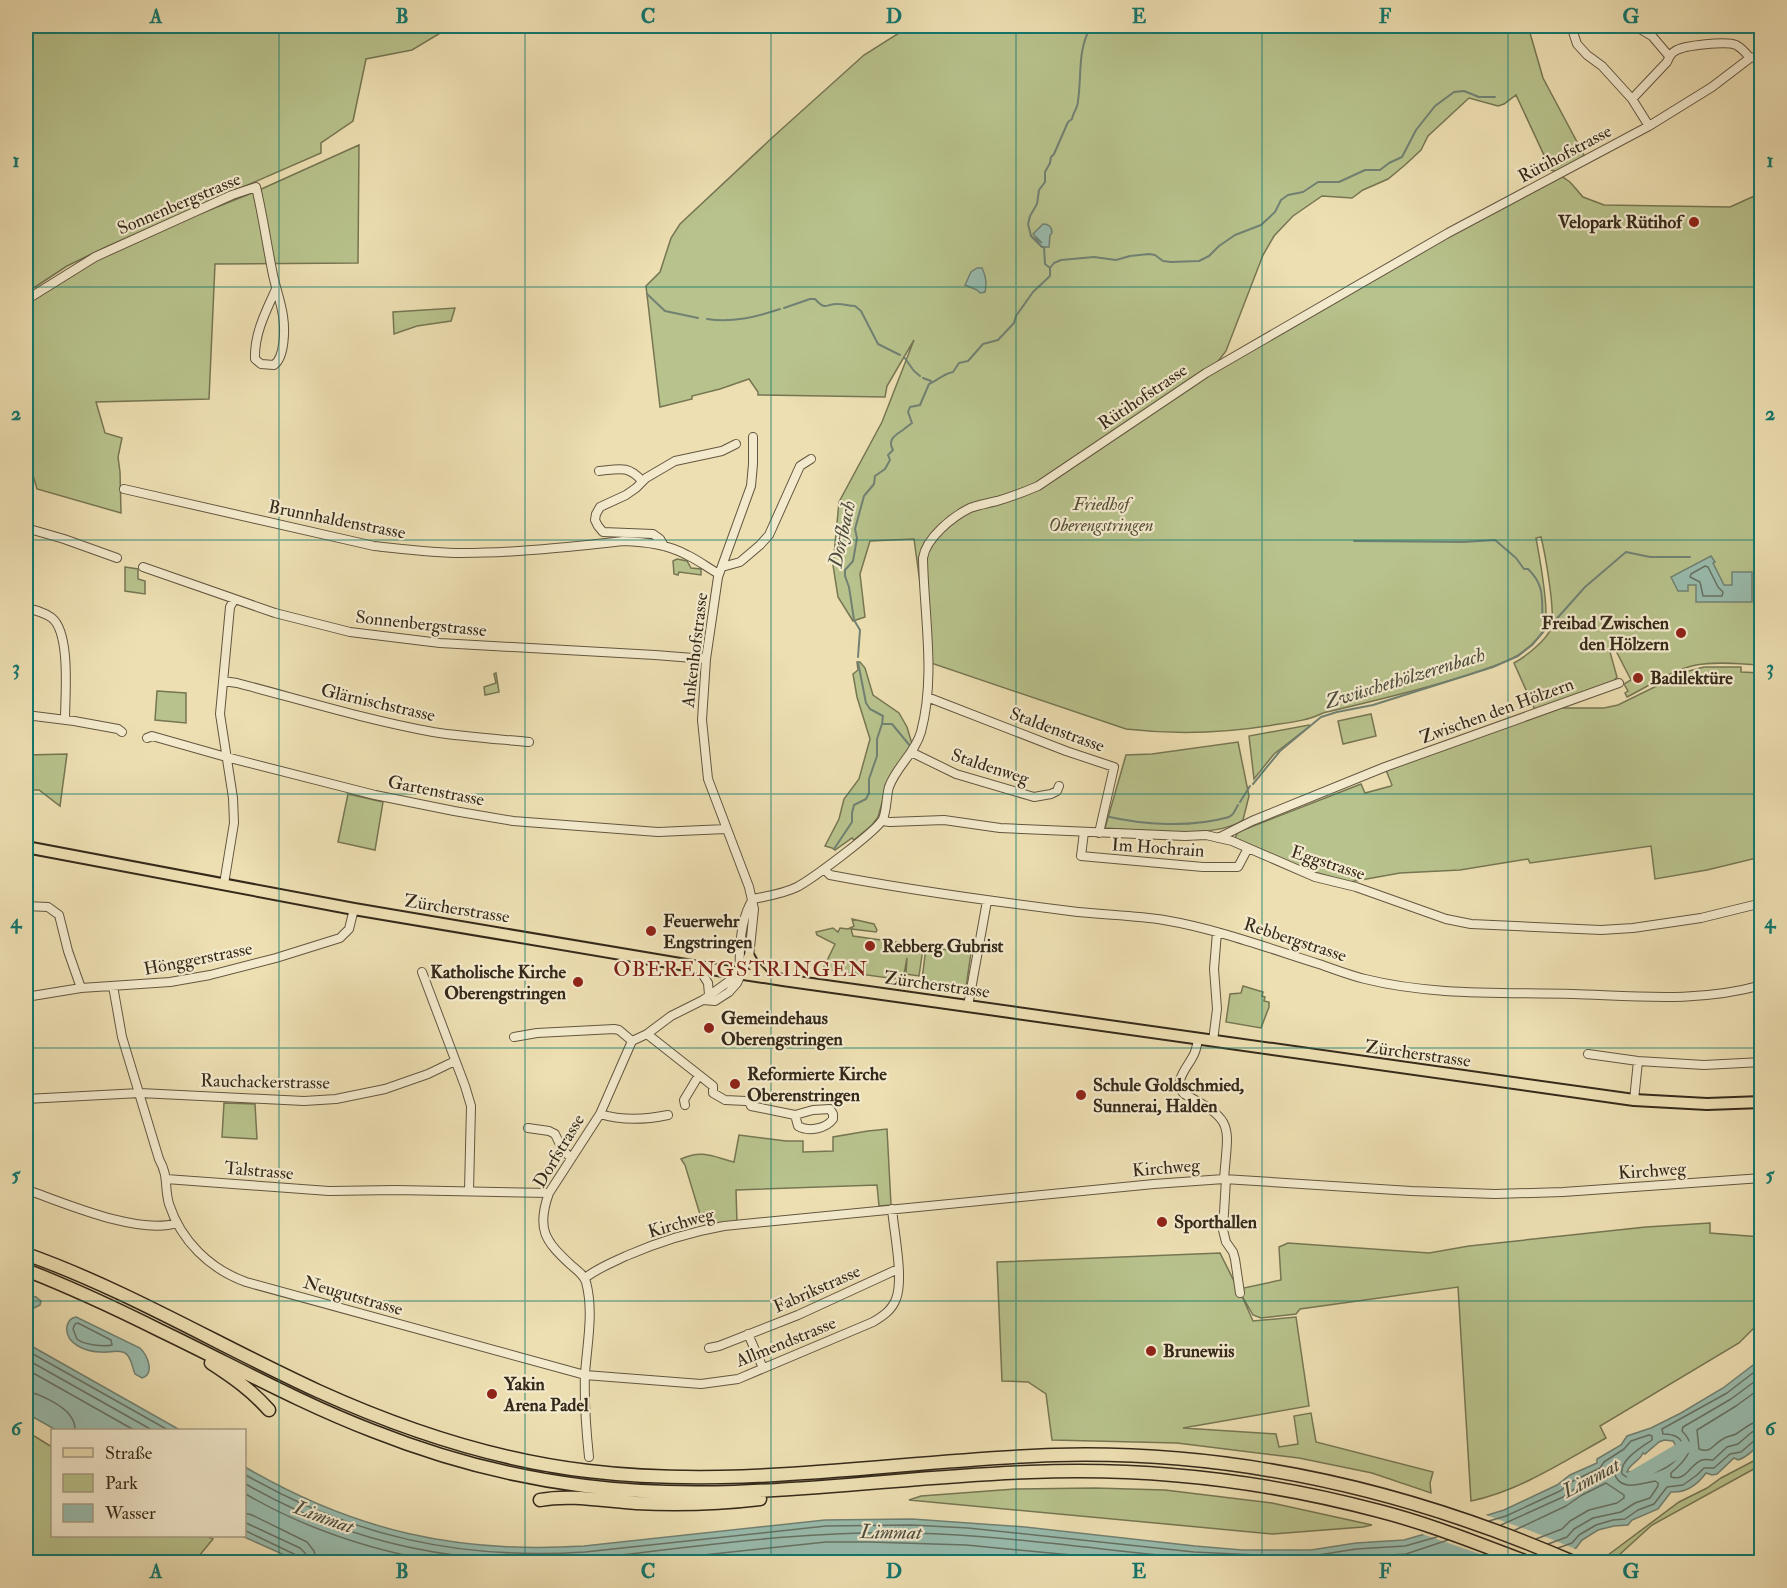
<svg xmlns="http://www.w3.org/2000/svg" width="1787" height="1588" viewBox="0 0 1787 1588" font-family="'IM FELL Double Pica',serif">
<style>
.green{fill:#b8c28c;stroke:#767653;stroke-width:1.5}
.water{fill:#99bcae;stroke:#718173;stroke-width:1.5;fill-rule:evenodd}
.pier{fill:#eddfb2}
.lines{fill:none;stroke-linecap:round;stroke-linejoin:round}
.shore{stroke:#677264;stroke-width:1.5}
.stream{stroke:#718173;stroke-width:2}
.river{stroke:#99bcae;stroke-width:14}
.minor-casing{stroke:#635640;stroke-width:10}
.major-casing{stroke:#35291a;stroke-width:14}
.highway-casing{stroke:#35291a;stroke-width:15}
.minor{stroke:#f3eacd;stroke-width:8}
.major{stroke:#eddfb2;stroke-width:10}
.highway{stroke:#eddfb2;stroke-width:12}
.grid{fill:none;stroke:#0f766e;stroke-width:1.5;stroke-opacity:0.55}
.poi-dot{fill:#8f2418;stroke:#f3eacd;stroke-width:2}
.labels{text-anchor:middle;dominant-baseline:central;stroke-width:4.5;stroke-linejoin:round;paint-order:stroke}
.street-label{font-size:18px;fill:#35291a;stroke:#f3eacd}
.poi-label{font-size:18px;font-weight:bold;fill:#35291a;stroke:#f3eacd;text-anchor:start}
.park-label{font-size:18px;font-style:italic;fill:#564f36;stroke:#f3eacd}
.water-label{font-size:20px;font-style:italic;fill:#4e4e3f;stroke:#f3eacd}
.quarter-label{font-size:21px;letter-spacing:1.5px;fill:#7a1f14;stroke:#f3eacd}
.neatline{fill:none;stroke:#0f766e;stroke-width:2}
.grid-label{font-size:20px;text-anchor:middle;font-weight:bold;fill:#0f766e}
</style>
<rect width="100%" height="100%" fill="#eddfb2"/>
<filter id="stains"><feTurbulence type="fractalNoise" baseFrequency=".00333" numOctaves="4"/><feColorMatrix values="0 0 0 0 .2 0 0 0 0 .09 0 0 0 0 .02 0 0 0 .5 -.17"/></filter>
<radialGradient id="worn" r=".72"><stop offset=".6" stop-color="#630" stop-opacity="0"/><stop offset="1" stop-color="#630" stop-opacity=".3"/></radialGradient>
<path class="green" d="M26,26H452L412,50L366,59L353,121L321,143V153L108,246L67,266L26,293Z
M910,26H1528L1543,78L1584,155L1576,162L1558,172L1551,170L1516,95L1504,104L1498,106L1469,98L1428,136L1421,150L1405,165L1388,179L1363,190L1352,198L1322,196L1293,216L1274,236L1263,255L1226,351L1216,364L1561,176L1570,182L1583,197L1604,205L1730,207L1761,193L1762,446L1759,449L1761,665C1740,664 1717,661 1696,665C1672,670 1649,686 1627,697L1625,693L1628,691L1624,684L1631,680L1615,649L1610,652L1617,677L1613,682L1535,710L1514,663C1525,657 1547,640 1551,628C1556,614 1545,553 1541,537L1536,538C1539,555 1551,615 1544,629C1539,639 1527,649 1518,655C1504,664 1486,668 1471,674C1422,690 1373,701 1323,713C1309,720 1294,722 1279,724C1228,733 1177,735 1126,729L931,663L914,539L870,541L860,574L865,617L853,621L838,597L833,565L839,502L882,422L914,340L887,386L885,397L758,395V392L749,379L720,389L692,396V399L660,407L646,286L660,272L671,238L680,224L774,136L864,55Z
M359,145L358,263L215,264L209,399L96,402L105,433L122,438L118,457L120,472L121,513L37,489L32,472H26V302L91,260L147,235L257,191Z
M455,308L451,321L417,326L394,334L393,312Z
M677,559L687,561L691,568L701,569V575L679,572L678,575L674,574L673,561Z
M125,567L138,569V579L145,581V594L125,591Z
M857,662H860L865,668L873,695L899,713L907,727L912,744L886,789L878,817L872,825L854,840L852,838L835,850L832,848L825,846L839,819L844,799L859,779L870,739L857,697L853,674L858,670Z
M1704,667H1741V672L1761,673V857L1707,870L1655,879L1651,846L1530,863L1528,859L1460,870L1400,873L1350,882L1304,869L1235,838L1238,832L1361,784L1365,793L1391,786L1392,785L1386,770L1557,708H1604L1618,705L1685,672Z
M496,673L499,692L485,695L484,687L496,683L494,674Z
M157,691L186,693V723L155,720Z
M1371,714L1376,736L1343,744L1338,721Z
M1309,725L1310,726L1274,754L1254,779L1249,736Z
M1238,742L1249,796L1243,820C1214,840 1140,830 1105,828L1126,755L1152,754Z
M67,754L60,806L39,790H26V755Z
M348,794L383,802L375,850L338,842Z
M852,919L874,924L877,930L876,932L851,929L853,936L909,944V946L923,948L919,976L906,974L907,958L903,980L823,969L835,944L817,935L816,932L833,928L838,932L840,928L848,929L854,926Z
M926,947L971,953L966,987L922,980Z
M1243,986L1263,992L1262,996L1265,997L1264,1001L1269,1002V1007L1261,1028L1226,1022L1230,994L1241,993Z
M224,1103L255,1104L257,1139L222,1137Z
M887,1129L891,1205L879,1206L877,1185L736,1190L737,1223L706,1226L702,1221L685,1165L681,1159C702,1149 714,1157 734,1162L739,1135L786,1141H803V1152L833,1151V1137L868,1131Z
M1710,1223V1233L1761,1237V1321L1739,1343L1600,1426L1606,1438C1563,1462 1519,1491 1471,1501L1458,1287L1300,1309L1296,1314L1261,1318L1253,1315L1241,1294L1253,1321L1296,1317L1309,1406L1183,1428L1276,1434L1279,1447L1298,1444L1294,1416L1311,1413L1316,1442L1433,1472L1430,1483L1431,1493L1372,1473L1299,1458L1177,1443L1052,1440L1046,1394L1028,1382L1002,1381L997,1262L1220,1253L1240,1293L1239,1289L1281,1280L1279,1247L1288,1243L1429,1253L1469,1246L1646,1227Z
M26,1431L52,1447V1536H206L213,1539L194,1562H26Z
M1761,1457V1465L1652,1525L1619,1555L1620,1562L1600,1561L1679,1502L1707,1488L1721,1478Z
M1095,1488L1165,1490L1272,1503L1372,1525L1363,1527L1273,1534L909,1500L921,1496L1015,1489Z"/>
<path class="water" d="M1043,224C1049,224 1052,227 1052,233L1050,235L1049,247H1042L1031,236L1042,243L1033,234Z
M977,268H982C986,276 987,283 985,292L980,293L977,290L965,285L971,272Z
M1711,556L1715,562L1713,563L1724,585H1732V572H1752V602H1696V585H1688V591H1678L1671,577Z
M26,1294L36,1297L41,1301L40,1305L26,1312Z
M76,1317L140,1348C148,1356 155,1374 142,1378L135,1374C132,1368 132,1357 125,1353C119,1349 109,1353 101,1352C87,1352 64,1344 67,1326C69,1320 71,1318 76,1317Z
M26,1343L180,1430H56L26,1413Z
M1761,1359V1440C1757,1448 1747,1457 1738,1460L1734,1458L1717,1474L1712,1475L1706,1473C1698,1484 1686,1493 1671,1492L1658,1509L1632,1520L1628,1525L1614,1526L1598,1530L1582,1540L1576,1548L1536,1562H300L242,1536H244L245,1467C354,1531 458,1554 584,1546L825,1520L912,1519L1025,1527L1195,1546L1242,1550H1311L1356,1543L1404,1540L1432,1532L1504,1510L1557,1485L1570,1475L1597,1463V1459L1621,1445L1627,1436L1651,1428L1681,1413L1723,1388ZM1664,1440L1673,1441L1676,1446C1670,1465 1644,1471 1627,1472C1630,1463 1640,1461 1643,1453L1645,1454L1659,1442Z"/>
<path class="pier" d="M1483,1514L1531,1531L1578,1550L1545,1562H1503L1419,1533L1459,1519Z"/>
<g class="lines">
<path class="shore" d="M1705,566L1708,567L1718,587L1723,592L1722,596H1703L1700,582L1690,577L1691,574Z
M78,1323L111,1340L112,1345C104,1347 84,1345 77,1339C76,1337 74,1331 73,1329L75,1324Z
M26,1350L168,1430
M26,1359L152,1430
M26,1369L134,1430
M1762,1376L1731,1399L1683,1427L1682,1431C1699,1447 1685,1461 1671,1473V1477C1686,1482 1690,1464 1702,1460C1706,1459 1709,1460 1713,1460L1727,1447L1738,1444L1752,1432L1762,1430
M1762,1387L1736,1406L1697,1430L1699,1449C1711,1454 1713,1444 1723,1439C1727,1436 1732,1436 1736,1434C1746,1428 1750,1422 1762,1421
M26,1392C37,1392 65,1406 71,1417C74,1421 75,1425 75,1430
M244,1474C353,1537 460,1560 585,1552L826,1526L911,1525L968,1528L1194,1552L1277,1556H1312L1356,1549L1405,1546L1437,1537
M244,1483C351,1545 463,1567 586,1559C693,1547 804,1530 912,1533C1020,1536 1126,1554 1234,1562
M244,1493C305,1529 370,1550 439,1562
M244,1513L252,1515L307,1542L314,1551L317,1562
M1489,1521L1506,1516L1560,1491L1573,1481L1600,1468L1604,1462L1624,1449L1631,1441L1649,1435L1652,1436V1440C1642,1447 1619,1460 1622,1474C1629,1480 1632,1477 1640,1476C1650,1474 1658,1472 1667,1467C1685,1456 1691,1434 1663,1434L1662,1429L1727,1393L1762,1366
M244,1522L300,1548L306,1554L307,1562
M1501,1525L1563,1497L1577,1487L1603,1475L1610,1469L1613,1470C1619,1493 1638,1484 1655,1481L1658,1483V1486L1650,1498L1635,1503L1621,1512L1593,1518L1574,1529L1567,1537L1548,1544
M244,1530L296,1555L299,1558L300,1562
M1515,1530L1566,1506L1582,1495L1606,1483L1624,1495V1498L1617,1503L1589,1510L1570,1521L1562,1529L1536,1539
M1558,1548L1572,1543L1579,1535L1596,1525L1613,1520L1625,1519L1638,1510L1654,1504L1667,1487L1683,1485L1697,1475L1704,1468H1714L1730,1454L1741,1452L1756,1439L1762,1438
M638,1562L826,1542H870L966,1545L1145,1562
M1316,1562L1357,1557L1406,1554L1448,1540"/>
<path class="stream" d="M1050,268L1045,264L1044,247H1042L1031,236L1028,224L1030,216L1037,204L1039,190L1045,182V172L1050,163L1051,157L1054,154L1068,122L1072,119C1073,112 1078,108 1078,101C1082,74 1077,51 1091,26
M647,294L665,311L698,318
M784,308L810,299H815C827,312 825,303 839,304C844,304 849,306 855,306L861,311L878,344L900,355
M707,319C732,323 756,317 780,309
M904,357L914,371L920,376
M923,378L931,381
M904,429L912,423L908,412L910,407L920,405L929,384C938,380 943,374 953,372L959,363L968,361L983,344L998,340L1014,323L1016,316L1033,292L1050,276V268L1054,263L1061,260L1094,257L1116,260L1130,256L1149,254L1155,255L1163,261L1171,262L1199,261L1209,256L1219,246L1235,235L1261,225L1275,212L1281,200L1288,195L1303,192L1318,182H1339L1365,170H1380L1389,163L1402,157L1416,130L1435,106L1454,92L1464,91L1479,97H1495
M1552,624L1585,587L1626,552L1650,557H1690
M858,657L860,630L854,620L849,587L845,576V570L853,561L857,538L855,529L864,496L874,484L875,476L885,469L890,460L888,455L893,450C887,440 895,435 903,430
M883,724H892L911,747
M1253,784L1280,751L1321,717L1337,712L1373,705L1493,667L1518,656L1532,645L1544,631C1539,606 1549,589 1528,569H1524L1516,558L1495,540L1464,542L1354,541
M1240,802L1250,786
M1105,816C1144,825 1190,828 1229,817L1233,814L1238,805
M834,849L852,822V813L854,805L866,799L869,793V779L877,756V739L882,724L883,716L870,709L866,703L858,662"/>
<path class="river" d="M1634,1477L1685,1447"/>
<g class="minor-casing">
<path id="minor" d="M1571,26L1577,44L1587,55L1602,66L1632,99L1649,126
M1635,26L1652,36L1669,56
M1632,99L1667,62C1669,57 1671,53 1675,51C1684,45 1727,41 1736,45C1742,48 1746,53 1750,58
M26,300L95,257L232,195L256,187C263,216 267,246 273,275C276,289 281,302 283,316C285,329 285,357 274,365L261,364L255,359C254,334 266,311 276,289
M599,471C619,469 628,465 642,481
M124,489L374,546C403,549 433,553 462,553C515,553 570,547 623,541C645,542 667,544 687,555C698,560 708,568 719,574
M26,528L64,539L117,558
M664,546L660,539L653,534L603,532L598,526L595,520L596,514L600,507L626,495L636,488L646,478L675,461L722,451L736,444
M143,567L275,613L350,632L440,643L655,655L706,659
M722,567L740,562L760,545L769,535L800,466L811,459
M26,608C35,610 44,612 52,618C71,634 65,696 65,720
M223,681L237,683C302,700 367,720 433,732C465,737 497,739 529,742
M927,697L1066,751L1114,767L1099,833
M26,715L74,721L118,729L122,732
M147,738L152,736L226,757L375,795L454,811L513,821L658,832L726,829
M911,752L956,774L1034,797L1051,794L1057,791L1059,786
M882,821L890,822L944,820L1000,828L1185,836L1206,835L1232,841L1315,877L1356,887L1446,919L1471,924L1601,930L1633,928L1701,918L1762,903
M1084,832L1081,856L1203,867H1238L1248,848
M1218,838L1252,821L1385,767L1619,683
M824,869L830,875C909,890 990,901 1070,911C1101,915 1133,915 1164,920C1217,929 1268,948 1319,964C1334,969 1349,975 1365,979C1433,996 1503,992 1573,994C1636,996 1699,1003 1762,985
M224,884L234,823L233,798L220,714L230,607L234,600
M26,906L48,907L59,915L68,951L81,988
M698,967L708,983L709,995
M422,972L465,1086L471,1106L469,1191
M740,973C739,950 740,919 753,899C767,896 783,894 797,887C812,879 877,831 883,819C887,809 886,798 889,787C896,767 915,753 921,732C936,676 924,616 923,558C926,538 952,517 970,508C979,505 988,503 997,501C1011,497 1024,492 1038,486L1206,373L1448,233L1649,126L1712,87L1750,58L1762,56
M113,986L122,1037L159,1159C169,1177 164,1186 169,1204C181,1241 210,1269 246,1282L585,1375L701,1384L738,1379L873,1322C883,1316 892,1310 896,1299C904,1279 894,1232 892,1209
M26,997L81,988L170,982L210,975L276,958L340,938L349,929L354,909
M703,1000L715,1001L729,992L737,983L749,957L754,909L749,887L708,779L702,720L706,659L718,577L751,486L753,464V437
M968,1006L987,901
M647,1034L713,1086V1093L725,1100L746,1101L749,1102L751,1106L795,1115L813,1110L830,1109L833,1114V1119C826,1129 808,1132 798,1126L795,1115
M514,1037L537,1033L614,1029L619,1030L632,1041
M1198,1039C1197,1046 1196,1052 1192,1058C1186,1069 1173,1082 1184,1094C1236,1121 1228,1125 1224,1179
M1213,1041L1217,1009L1214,969L1217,932
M1588,1054L1638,1061L1704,1065L1762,1062
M1759,1062L1760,1102
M26,1099L140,1093L304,1101L336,1099L385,1089L428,1074L455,1061
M1634,1100L1638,1061
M685,1105L684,1100L699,1075
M600,1114C623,1121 644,1120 668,1115
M528,1128L549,1131L555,1134L562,1149L571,1158
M166,1179L329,1191L396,1190L549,1193
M1226,1179L1223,1230L1226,1242L1233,1252L1235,1259L1240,1293
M33,1192C69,1205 140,1235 177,1223
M585,1278C598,1268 611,1263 626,1256C658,1242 690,1232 724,1226L1154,1184L1224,1179L1411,1191L1495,1194L1563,1192L1762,1178
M748,1334L763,1368
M709,1348L719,1346L798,1315L898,1269
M589,1457C586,1429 584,1402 585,1374C587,1344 594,1312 586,1282C584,1275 577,1270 571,1265C545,1241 536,1229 549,1193L600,1114L632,1041L647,1034L671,1016L703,1000L739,974"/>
</g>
<g class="major-casing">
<path id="major" d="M26,847L354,909L698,967L783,980L1634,1100L1707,1104L1762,1102
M749,957L754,966L764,977"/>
</g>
<g class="highway-casing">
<path id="highway" d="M26,1254C127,1290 220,1346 318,1391C404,1430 494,1460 588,1471C744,1490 899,1460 1055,1455C1234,1450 1410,1491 1573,1562
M26,1270C72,1288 117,1309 161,1331C232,1365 300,1403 373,1431C441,1458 512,1477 585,1486C734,1505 882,1477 1030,1472C1147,1467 1266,1481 1379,1511C1430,1524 1479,1544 1527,1562
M211,1363C234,1378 251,1390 269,1410
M540,1500C571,1494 604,1501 636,1503C677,1505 718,1504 760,1499"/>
</g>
<use href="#minor" class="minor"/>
<use href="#major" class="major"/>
<use href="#highway" class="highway"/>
</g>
<path class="grid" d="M279,26V1562M525,26V1562M771,26V1562M1016,26V1562M1262,26V1562M1508,26V1562M26,287H1762M26,540H1762M26,794H1762M26,1048H1762M26,1301H1762"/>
<g class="poi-dot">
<circle cx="1694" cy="222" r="6"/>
<circle cx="1681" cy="633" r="6"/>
<circle cx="1638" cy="678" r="6"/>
<circle cx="651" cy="931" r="6"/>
<circle cx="870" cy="946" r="6"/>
<circle cx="578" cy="982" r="6"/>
<circle cx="709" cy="1028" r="6"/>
<circle cx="735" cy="1084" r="6"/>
<circle cx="1081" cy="1095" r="6"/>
<circle cx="1162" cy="1222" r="6"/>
<circle cx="1151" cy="1351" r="6"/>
<circle cx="492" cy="1394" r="6"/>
</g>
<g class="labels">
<g class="street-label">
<text transform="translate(1565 154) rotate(-28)">Rütihofstrasse</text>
<text transform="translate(179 204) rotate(-23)">Sonnenbergstrasse</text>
<text transform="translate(1143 397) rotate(-34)">Rütihofstrasse</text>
<text transform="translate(337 520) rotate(11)">Brunnhaldenstrasse</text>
<text transform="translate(421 624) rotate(6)">Sonnenbergstrasse</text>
<text transform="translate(695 650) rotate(-83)">Ankenhofstrasse</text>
<text transform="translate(378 703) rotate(13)">Glärnischstrasse</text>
<text transform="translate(1497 711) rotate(-20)">Zwischen den Hölzern</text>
<text transform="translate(1057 730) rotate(20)">Staldenstrasse</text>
<text transform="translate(990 767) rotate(18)">Staldenweg</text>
<text transform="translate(436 791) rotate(11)">Gartenstrasse</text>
<text transform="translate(1158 848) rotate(4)">Im Hochrain</text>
<text transform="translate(1328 863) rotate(18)">Eggstrasse</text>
<text transform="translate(457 909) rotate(9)">Zürcherstrasse</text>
<text transform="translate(1295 940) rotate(18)">Rebbergstrasse</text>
<text transform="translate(198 959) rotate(-11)">Hönggerstrasse</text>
<text transform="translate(937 985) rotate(8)">Zürcherstrasse</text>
<text transform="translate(1418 1054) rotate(8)">Zürcherstrasse</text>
<text transform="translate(265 1082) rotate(1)">Rauchackerstrasse</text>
<text transform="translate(559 1151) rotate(-59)">Dorfstrasse</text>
<text transform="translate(1166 1168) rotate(-5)">Kirchweg</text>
<text transform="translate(259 1171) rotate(5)">Talstrasse</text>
<text transform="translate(1652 1171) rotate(-4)">Kirchweg</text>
<text transform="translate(681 1223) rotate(-16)">Kirchweg</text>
<text transform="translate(817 1289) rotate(-24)">Fabrikstrasse</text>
<text transform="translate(353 1296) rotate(16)">Neugutstrasse</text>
<text transform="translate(786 1342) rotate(-22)">Allmendstrasse</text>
</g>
<g class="poi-label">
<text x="1682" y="222" text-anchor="end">Velopark Rütihof</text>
<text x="1669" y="623" text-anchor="end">Freibad Zwischen<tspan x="1669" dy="21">den Hölzern</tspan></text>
<text x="1650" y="678">Badilektüre</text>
<text x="663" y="921">Feuerwehr<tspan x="663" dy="21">Engstringen</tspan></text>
<text x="882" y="946">Rebberg Gubrist</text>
<text x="566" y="972" text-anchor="end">Katholische Kirche<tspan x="566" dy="21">Oberengstringen</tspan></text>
<text x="721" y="1018">Gemeindehaus<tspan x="721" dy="21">Oberengstringen</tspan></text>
<text x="747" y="1074">Reformierte Kirche<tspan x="747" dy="21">Oberenstringen</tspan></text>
<text x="1093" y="1085">Schule Goldschmied,<tspan x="1093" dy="21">Sunnerai, Halden</tspan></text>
<text x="1174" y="1222">Sporthallen</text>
<text x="1163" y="1351">Brunewiis</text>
<text x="504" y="1384">Yakin<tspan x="504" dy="21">Arena Padel</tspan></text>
</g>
<g class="park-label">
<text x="1101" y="504">Friedhof<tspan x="1101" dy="21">Oberengstringen</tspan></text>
</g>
<g class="water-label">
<text transform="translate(842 534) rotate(-78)">Dorfbach</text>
<text transform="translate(1405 678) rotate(-17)">Zwüschethölzerenbach</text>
<text transform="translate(1591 1478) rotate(-28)">Limmat</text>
<text transform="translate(324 1517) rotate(20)">Limmat</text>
<text transform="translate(891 1532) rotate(1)">Limmat</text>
</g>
<g class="quarter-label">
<text x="741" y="969">OBERENGSTRINGEN</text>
</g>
</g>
<rect width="1787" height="1588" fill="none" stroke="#eddfb2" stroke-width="66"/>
<rect x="51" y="1429" width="195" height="108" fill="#f3eacd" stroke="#a79d85" stroke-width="1.5"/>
<rect x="63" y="1448" width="30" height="9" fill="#eddfb2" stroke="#a79d85" stroke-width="1.5"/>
<text x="105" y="1459" font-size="18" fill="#35291a">Straße</text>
<rect x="63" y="1474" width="30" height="18" fill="#b8c28c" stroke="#a79d85" stroke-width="1.5"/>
<text x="105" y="1489" font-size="18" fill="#35291a">Park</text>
<rect x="63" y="1504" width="30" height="18" fill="#99bcae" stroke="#a79d85" stroke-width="1.5"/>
<text x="105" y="1519" font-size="18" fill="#35291a">Wasser</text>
<rect x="33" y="33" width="1721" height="1522" class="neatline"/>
<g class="grid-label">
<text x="156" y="23">A</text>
<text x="402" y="23">B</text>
<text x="648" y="23">C</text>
<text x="894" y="23">D</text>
<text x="1139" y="23">E</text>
<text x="1385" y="23">F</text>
<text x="1631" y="23">G</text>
<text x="16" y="167">1</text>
<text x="1770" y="167">1</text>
<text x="16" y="420">2</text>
<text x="1770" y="420">2</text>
<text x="16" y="674">3</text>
<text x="1770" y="674">3</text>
<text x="16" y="928">4</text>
<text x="1770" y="928">4</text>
<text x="16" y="1181">5</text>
<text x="1770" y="1181">5</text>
<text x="16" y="1435">6</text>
<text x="1770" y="1435">6</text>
<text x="156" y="1578">A</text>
<text x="402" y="1578">B</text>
<text x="648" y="1578">C</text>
<text x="894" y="1578">D</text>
<text x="1139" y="1578">E</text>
<text x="1385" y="1578">F</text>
<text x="1631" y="1578">G</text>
</g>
<rect width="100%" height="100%" filter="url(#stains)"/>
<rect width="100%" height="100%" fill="url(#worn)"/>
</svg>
